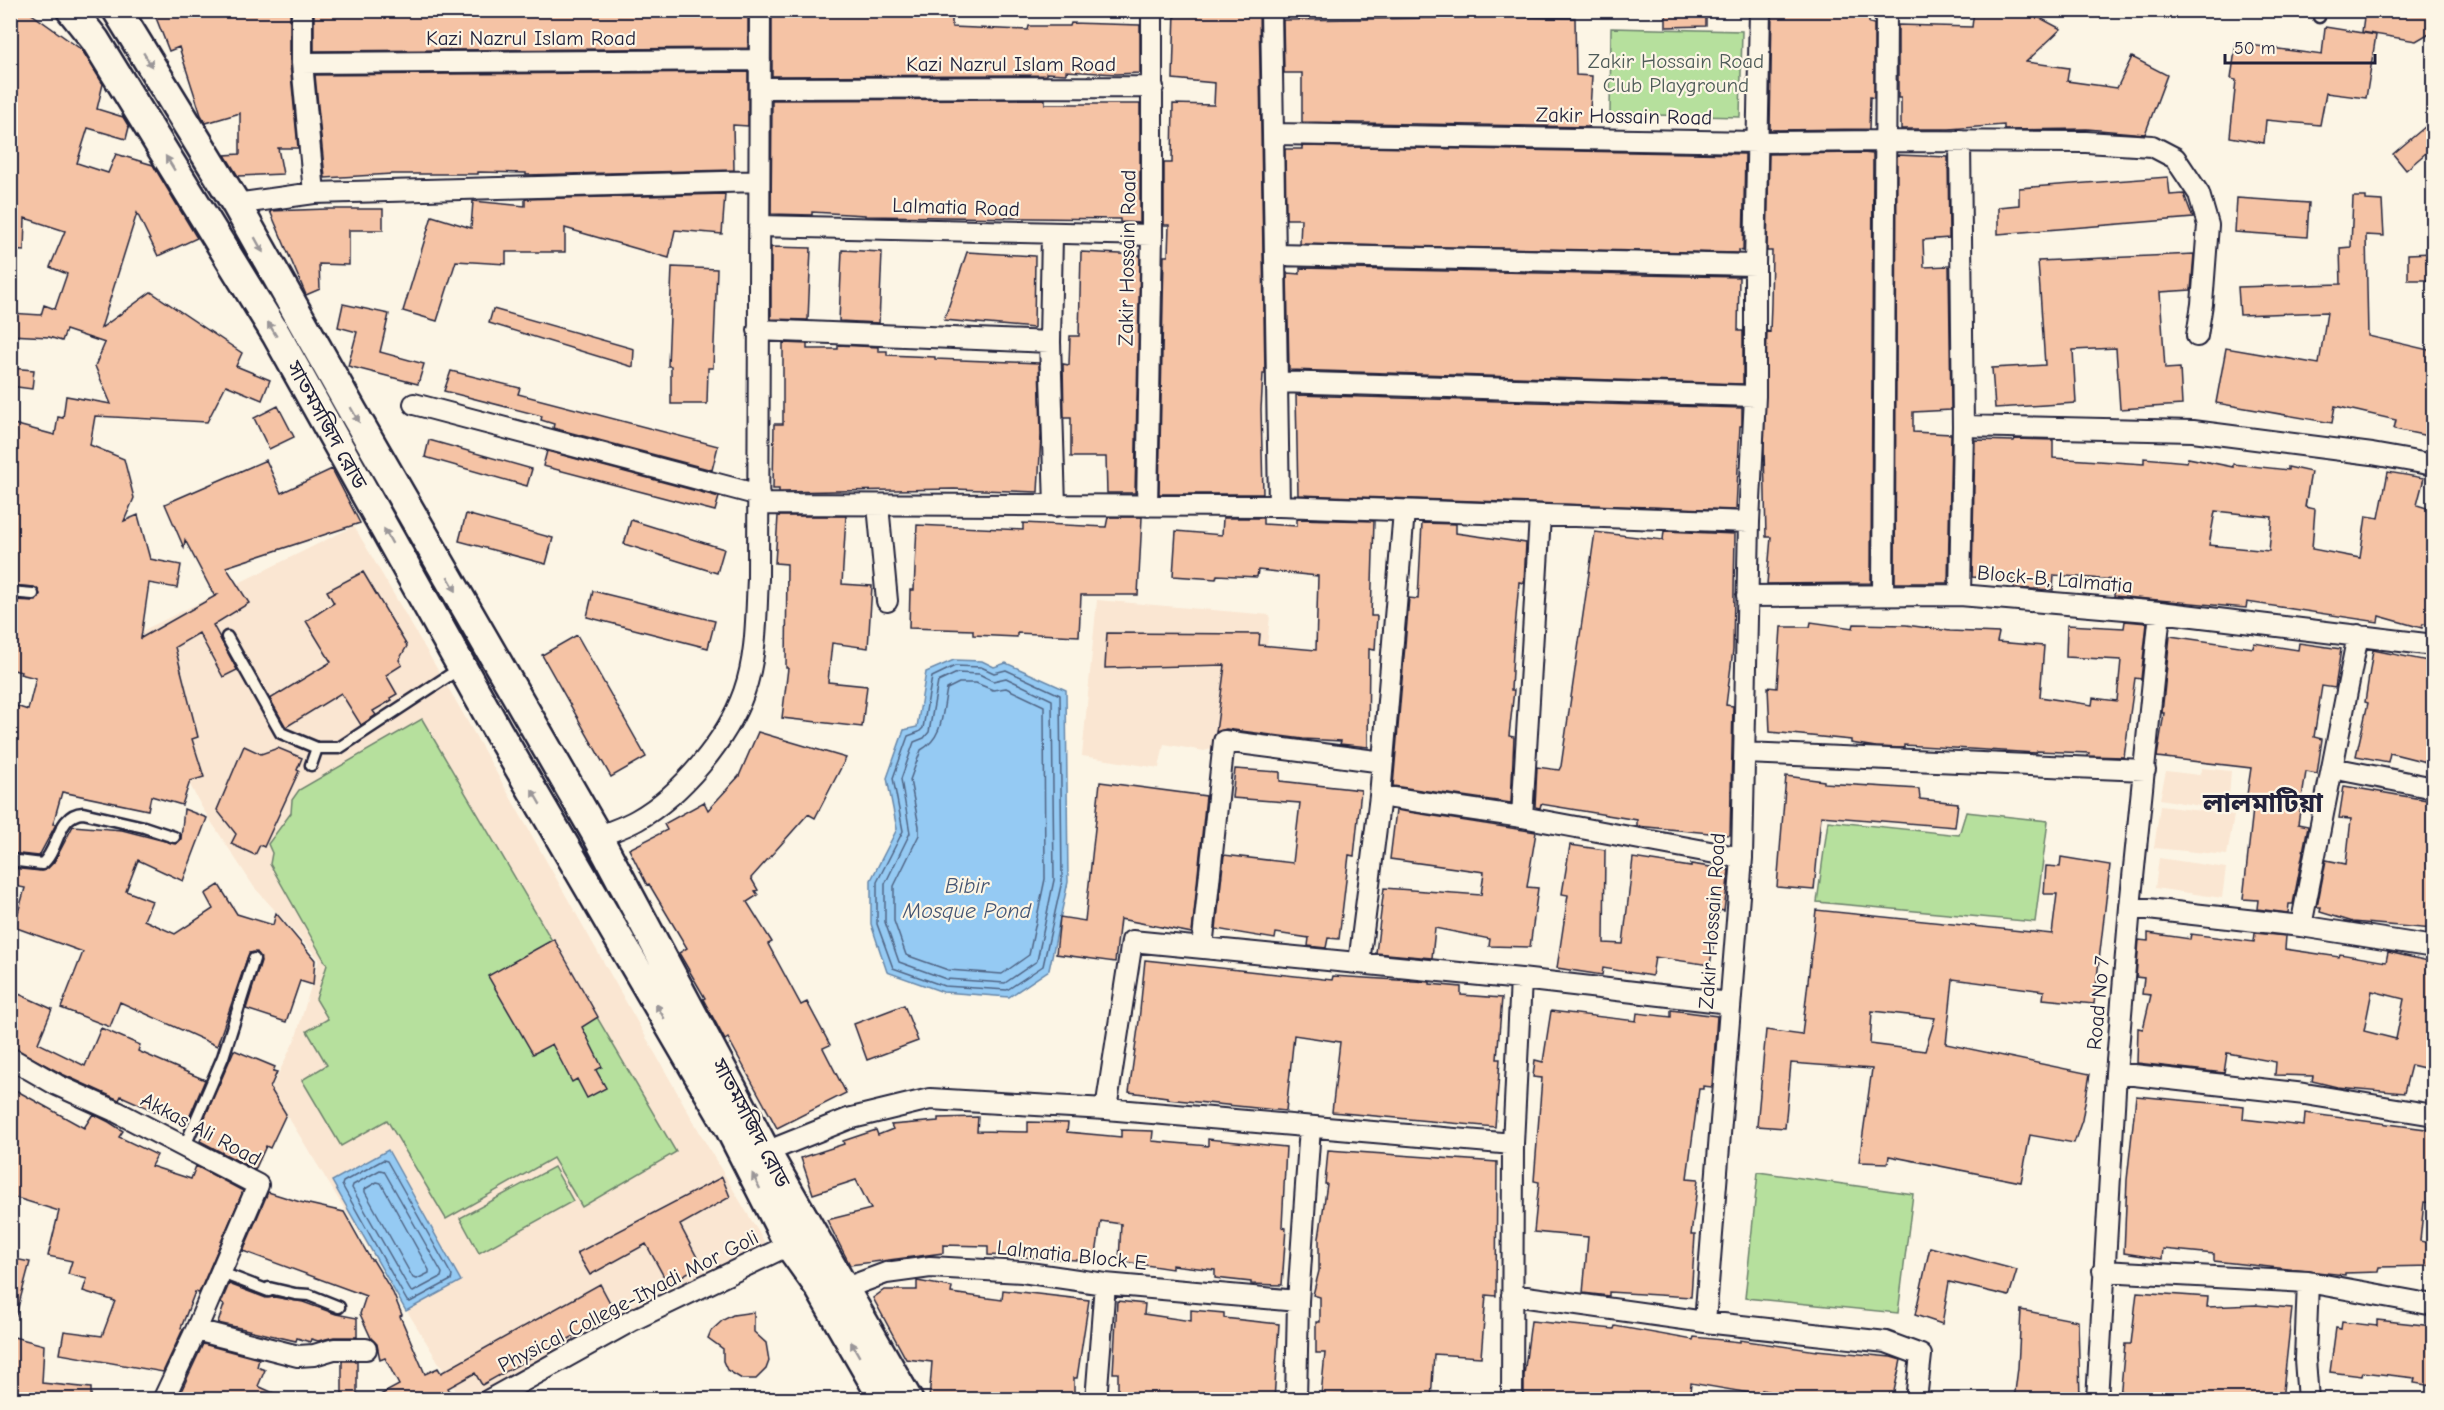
<svg xmlns="http://www.w3.org/2000/svg" width="2444" height="1410" viewBox="0 0 2444 1410" font-family="'Comic Neue','Noto Sans Bengali',sans-serif">
<style>
.built{fill:#fae6d2}
.green{fill:#b6e09d;stroke:#6c816c;stroke-width:1.5}
.water{fill:#95caf3;stroke:#6787a9;stroke-width:1.5}
.lines{fill:none;stroke-linecap:round;stroke-linejoin:round}
.shore{stroke:#506585;stroke-width:1.5}
.building{fill:#f5c3a5;stroke:#22223b;stroke-width:1.5;fill-rule:evenodd}
.lane-casing{stroke:#22223b;stroke-width:15}
.street-casing{stroke:#22223b;stroke-width:24}
.secondary-casing{stroke:#22223b;stroke-width:33}
.lane{stroke:#fcf5e5;stroke-width:10}
.street{stroke:#fcf5e5;stroke-width:20}
.secondary{stroke:#fcf5e5;stroke-width:28}
.oneway{fill:#9a9698}
.labels{text-anchor:middle;dominant-baseline:central;stroke-width:4.5;stroke-linejoin:round;paint-order:stroke}
.street-label{font-size:21px;fill:#22223b;stroke:#fcf5e5}
.park-label{font-size:21px;fill:#4e5b58;stroke:#fcf5e5}
.water-label{font-size:22px;font-style:italic;fill:#445472;stroke:#fcf5e5}
.district-label{font-size:27px;font-weight:bold;fill:#22223b;stroke:#fcf5e5}
</style>
<rect width="100%" height="100%" fill="#fcf5e5"/>
<filter id="ink" filterUnits="userSpaceOnUse"><feTurbulence type="fractalNoise" baseFrequency=".0167" numOctaves="2"/><feDisplacementMap in="SourceGraphic" scale="12" xChannelSelector="R" yChannelSelector="G"/><feConvolveMatrix kernelMatrix="1 2 1 2 8 2 1 2 1" color-interpolation-filters="sRGB"/></filter>
<g filter="url(#ink)">
<path class="built" d="M354,526L457,703L712,1154L768,1248L466,1399H461L271,1089L296,1037L319,959L254,887L201,806L160,727L142,631Z
M1097,600L1270,615L1259,736L1204,751L1164,744L1159,768L1082,756Z
M2202,768L2231,771L2228,811L2160,799L2166,771L2199,775Z
M2160,806L2234,815L2227,855L2154,848Z
M2159,858L2226,868L2222,898L2155,888Z"/>
<path class="green" d="M1611,28L1742,31L1740,117L1610,114Z
M422,719L676,1152L582,1207L553,1158L446,1219L387,1120L341,1146L302,1080L327,1065L307,1031L328,1019L316,999L327,965L270,864L272,853L268,844L291,813L292,800L299,790Z
M1966,812L2048,821L2035,922L1817,902L1828,821L1959,835Z
M554,1167L573,1201L479,1253L460,1218Z
M1758,1172L1913,1194L1898,1313L1745,1298Z"/>
<path class="water" d="M954,660L982,661L994,667L1006,663L1066,690L1068,882L1049,970L1009,997L943,992L887,972L871,924V880L897,829L887,778L904,730L917,727L926,672Z
M388,1150L461,1281L406,1311L332,1181Z"/>
<g class="lines">
<path class="shore" d="M955,666L981,667L994,673L1006,670L1060,695L1062,881L1043,966L1007,990L944,986L893,968L877,924V882L903,831L893,778L908,736L919,732L923,728L932,677Z
M957,673L979,674L993,681L1006,678L1052,700L1054,880L1037,961L1005,983L946,979L899,962L885,922V884L910,833L901,779L914,742L924,738L929,732L938,682Z
M959,683H976L993,690L1006,688L1044,706L1045,879L1029,955L1002,974L948,970L906,955L894,921V886L919,835V826L910,780L921,750C944,737 942,712 947,689Z
M383,1160L387,1161L452,1276L451,1280L410,1302L407,1301L342,1185L343,1182Z
M380,1170L384,1171L442,1273L441,1277L413,1292L410,1290L352,1188L353,1185Z
M377,1182L381,1183L429,1270V1273L417,1279L413,1278L365,1192V1189Z"/>
</g>
<path class="building" d="M10,10H26L82,50L103,84L97,109L123,117L129,127L126,139L88,128L77,163L108,173L116,154L153,165L197,238L158,256L137,213L101,328L151,292L242,353L236,366L270,380L262,400L226,385L207,422L95,416L90,445L124,459L134,498L124,521L138,515L150,559L181,565L177,588L149,583L141,638L217,595H214L185,540L184,548L165,504L266,460L281,493L332,469L360,523L226,567L249,603L213,625L237,670L223,677L199,633L175,647L198,737L192,739L204,777L190,781L182,805L151,796L148,810L62,792L53,824H56L39,856L10,853V704L28,710L36,678L20,674L21,672L10,669V600L36,601L40,594L34,587L10,585V423L55,435L58,417L63,418L66,396L111,404L95,366L105,343L66,330L62,341L49,337L10,335V313L41,315L44,305L55,309L67,274L50,267L65,231L25,218L24,251L10,250Z
M153,10H290V64L298,148H278L283,174L238,176L225,155L240,154V113L206,123L201,115L179,47L169,51Z
M314,10H748V48L314,51Z
M772,10H952V27L1028,30L1029,26H1070L1071,23L1140,25V73L1116,74L1066,71V74L1046,73V75L772,76Z
M1175,10H1259L1265,374H1263L1261,409L1263,494H1159L1164,256H1168L1169,225H1164V163H1172L1173,104L1214,105L1215,83L1173,79Z
M1666,10H1706V26L1666,27Z
M1772,10H1869V23L1874,24V98L1870,97L1869,129L1770,130Z
M1974,10H2025L2061,29L2026,62L2069,68L2067,81L2117,88L2132,57L2167,75L2145,134L2087,129L2004,130V125L1949,129H1901V98H1898V25L1972,27Z
M2365,10H2433V31L2416,41L2362,32Z
M1519,17L1575,18L1576,75L1592,76L1589,127L1302,122V73H1284L1283,20Z
M2325,27L2376,35L2366,98L2326,93L2320,125L2266,120L2264,143L2230,137L2236,80L2231,79L2236,43L2322,55Z
M748,72V126L733,125L734,170L526,175V173L478,172V174H392L325,178L315,75Z
M1045,99V104H1140V223L1120,222V219L865,216V215L812,212V215L771,214L772,100Z
M2433,120V147L2406,170L2393,154Z
M1302,146L1745,154L1743,251L1739,250V253L1300,244L1301,219H1286L1285,149H1302Z
M1863,153L1873,154L1871,583L1767,584L1771,537H1766L1764,450L1767,331L1770,332L1771,304L1772,251H1767L1769,154Z
M1897,155L1948,157L1949,238L1923,240L1924,267L1949,266L1951,410L1913,412V432L1951,434L1948,583H1895Z
M2168,177L2170,195L2184,194L2193,218L1998,234V207L2019,205V188Z
M725,194L722,234L675,230L669,258L565,228V252H506V264L456,261L437,321L403,311L432,216L471,228L473,201L525,206V199Z
M2353,197H2366V200L2382,201L2384,236L2366,235L2368,336L2433,351V437L2394,429L2396,420L2335,406L2332,423L2216,403L2226,348L2319,364L2327,312L2240,315L2238,287L2341,284L2340,248L2351,247Z
M2237,198L2309,203L2307,237L2235,232Z
M327,209H383V230H349V265L319,264L320,289L306,295L270,211Z
M771,247L811,248L808,320L771,319Z
M842,250L882,252L879,323L839,321Z
M967,252L1035,256L1034,328L944,320Z
M1081,252L1140,255L1135,493H1107L1106,457H1071V418H1064L1063,364L1069,365L1070,336H1079Z
M2433,253V280H2408V254Z
M2194,254L2191,290L2160,292L2165,369L2180,368L2182,405L2120,409L2116,348L2073,350L2076,403L1995,408L1992,368L2045,365L2038,261Z
M672,267L717,269L713,368H708L707,404H671V366H668Z
M1300,268L1739,277L1738,331H1743V384L1289,370L1287,273L1300,274Z
M343,304L389,314L380,352L424,364L418,384L348,366L357,332L338,327Z
M493,309L634,349L633,367L489,323Z
M783,343L807,344V349H838V345L878,347V351H887V355L935,357V359L1039,363L1041,434L1038,492L954,489L779,492V489H773L774,424H783Z
M10,368L34,370L32,389L10,386Z
M451,371L520,388L518,394L718,446L712,470L553,428L554,424L541,420L542,416L444,391Z
M1296,395L1742,408V426H1740L1736,510L1298,495Z
M278,406L294,437L269,449L254,418Z
M2015,439L2053,440V458L2144,464V458L2187,462L2188,458L2233,467V464L2288,470V467L2311,472L2305,507L2315,509L2312,549L2360,558L2366,516L2379,518L2388,472L2424,478L2417,505L2433,510V626L2423,624L2422,628L2379,616L2378,622L2247,602L2246,608L2114,596L2115,580L2054,575L2053,590L2014,588V580L1972,577L1975,440L2014,441ZM2215,511L2272,517L2269,551L2209,545Z
M429,440L532,469L527,486L425,457Z
M547,451L719,497L715,511L543,466Z
M466,514L553,538L546,564L459,541Z
M778,516H846L842,584L872,586L868,648L832,643L828,682L867,686L862,727L782,718L788,668H786L787,564L775,563Z
M1108,517H1142L1138,595H1081L1079,636L1017,633V637L973,635V630L909,628L910,590H914L917,525L1023,530V523L1106,527Z
M1223,518H1263V524L1297,526V519L1374,521L1371,616H1377L1375,650L1369,649L1368,747L1340,744L1341,741L1303,739L1226,729L1216,732L1225,665L1105,668L1107,633L1260,634L1259,645L1316,650L1318,576L1258,570L1257,577L1217,575L1216,579L1173,576L1176,531L1222,535Z
M631,520L724,549L717,573L624,544Z
M1422,523L1456,524V533L1526,543L1524,583L1519,582L1513,652L1511,690H1514L1509,736L1514,737L1511,803L1393,786L1409,598L1418,599Z
M1664,531L1735,534L1733,650L1726,705L1733,706L1730,835L1637,826V820L1541,804L1540,808L1535,807L1537,767L1559,770L1561,766L1595,532L1663,540Z
M363,572L407,646L399,660L402,665L386,675L397,694L390,698L392,700L373,711L376,715L361,725L341,693L286,727L270,699L331,662L306,621L334,603L327,591Z
M593,591L715,621L708,648L587,617Z
M2125,621L2147,623L2141,679L2135,678L2124,757L2088,756L2089,753L2037,751L2036,753L1904,745V748L1876,747L1851,743V740L1770,732L1768,687L1777,688L1781,627H1810L1811,622L1853,628L1854,624L1906,625L1950,631L1999,633L1997,642L2044,646L2040,697L2092,705L2093,698L2117,701L2121,660L2066,657L2067,625L2124,628Z
M577,635L646,757L611,777L542,655Z
M2170,636L2253,648L2254,643L2298,650L2299,643L2341,649L2335,688L2322,686L2314,737L2322,739L2317,774L2306,772L2298,824L2308,826L2293,904H2289L2288,913L2257,909L2258,900L2243,899L2253,809L2245,808L2251,768L2157,757L2164,713H2162Z
M2373,650L2433,662V741L2426,762L2390,753L2388,762L2356,756L2368,703L2365,702Z
M758,732L846,758L815,818L808,814L751,878L758,890L755,891L758,895L747,902L772,942L768,944L801,1005L807,1002L830,1045L823,1048L846,1093L777,1128L728,1038L725,1040L703,999L705,998L679,953L687,948L649,884L647,885L629,849L667,830L664,824L704,802L708,810L739,776Z
M244,746L261,754L278,748L302,758L297,770L299,771L264,847L260,845L255,855L231,844L236,834L217,810Z
M1235,769L1280,772V781L1361,790L1354,856L1349,855L1339,939L1328,938L1326,948L1308,946L1309,938L1276,933L1275,939L1216,929L1224,855L1293,863L1300,803L1232,798Z
M1786,776L1824,781V783L1919,789L1920,799L1958,803L1955,827L1821,816L1814,890L1777,887Z
M1100,782L1206,796L1192,933L1120,919L1115,962L1056,954L1060,917L1085,921Z
M2344,786L2433,801V929L2353,922L2320,912L2321,907H2317L2326,860L2346,864L2351,819L2339,818Z
M184,809L207,818L183,881L138,860L126,891L152,901L144,920L175,934L213,909L205,894L219,885L237,914L273,925L276,913L315,960L313,985L300,981L286,1022L246,1009L261,961L257,952L249,953L217,1046L120,1002L110,1027L61,1008L83,952L14,927L25,888L10,885V868L41,871L47,869L54,862L73,826L122,830L176,844L181,839Z
M1396,810L1536,832L1527,887L1538,888L1530,947L1489,946L1490,939L1435,928L1432,958L1376,953L1384,888L1481,895L1484,872L1390,859Z
M1570,845L1605,850L1604,943L1623,944L1633,858L1691,867V864L1729,870L1724,911L1719,910L1710,965L1655,957L1652,976L1603,968L1602,975L1557,968L1568,895L1562,894Z
M2061,857L2110,865L2094,1004L2043,999L2044,991L1953,979L1946,1044L2090,1074L2082,1120L2074,1143L2030,1135L2021,1182L1889,1156L1888,1163L1859,1162L1872,1069L1791,1063L1785,1128L1757,1126L1766,1030L1802,1035L1816,910L2052,934L2057,894H2044L2046,866L2060,867ZM1872,1011L1935,1018L1925,1051L1870,1044Z
M2148,933L2190,939L2191,934L2254,942L2255,933L2286,936L2285,949L2339,957L2340,954L2386,962L2388,952L2433,962V1070L2411,1065L2404,1093L2337,1087L2312,1081L2313,1076L2275,1075L2276,1062L2227,1053L2224,1073L2137,1063L2138,1028L2143,1029L2151,995L2142,994L2144,978L2136,977L2139,940L2148,941ZM2372,991L2404,999L2396,1039L2364,1031Z
M554,939L598,1017L582,1027L602,1067L596,1070L606,1088L587,1098L577,1079L572,1082L552,1044L533,1054L488,976Z
M1145,960L1332,980L1333,976L1430,982V984L1461,987V995L1502,998L1497,1059H1500L1495,1127L1332,1112L1340,1042L1294,1035L1286,1111L1167,1099V1097L1129,1092L1139,1021Z
M10,990L52,1009L38,1043L85,1066L101,1028L140,1045L138,1051L205,1080L186,1125L121,1096L119,1100L62,1074L10,1046Z
M904,1005L918,1041L867,1060L854,1024Z
M1671,1010L1717,1016L1712,1087L1703,1086V1089H1699L1687,1178L1698,1179L1691,1235H1695L1691,1297L1609,1292V1296L1583,1293L1588,1237L1534,1232L1539,1182L1534,1181L1542,1078L1533,1077L1535,1060L1543,1062L1551,1011L1636,1021L1637,1013L1671,1017Z
M234,1050L275,1067L273,1071L277,1072L270,1088L286,1114L270,1148L266,1146L255,1170L200,1141L204,1133L199,1131Z
M10,1087L84,1128L93,1114L109,1122L123,1131L119,1137L157,1155L151,1166L191,1179L196,1166L243,1191L199,1293L195,1292L181,1328L183,1329L163,1372L60,1354L64,1331L102,1336L115,1301L83,1291L87,1279L68,1274L72,1261L48,1256L59,1211L10,1196Z
M2136,1096L2244,1106L2243,1119L2304,1126L2305,1113L2433,1130V1203L2424,1202L2420,1241L2433,1244V1266L2379,1267L2378,1272L2345,1273V1275L2214,1261V1254L2163,1249L2162,1259L2124,1253L2127,1180Z
M978,1117L977,1131L1028,1132V1122L1068,1123L1067,1132L1121,1137V1130L1153,1131L1152,1141L1208,1146V1139L1286,1147L1282,1227L1286,1228L1282,1285L1251,1284V1282L1215,1278V1270L1172,1265V1269L1119,1261L1121,1224L1101,1221L1095,1261L988,1255V1246L943,1245V1253L850,1265L827,1220L871,1209L856,1180L813,1194L801,1158L844,1144L843,1141L876,1130L878,1135L893,1129L891,1125L938,1121V1118Z
M1328,1150L1497,1162L1496,1296L1486,1295L1481,1357L1434,1354L1431,1400H1384V1394L1321,1396L1325,1353H1316V1322H1320V1297L1313,1295L1319,1271V1238L1327,1184H1325Z
M722,1177L730,1197L680,1225L701,1265L668,1284L646,1244L590,1275L577,1253Z
M268,1192L300,1202L344,1212L371,1260H373L393,1293L402,1315L400,1316L425,1374L438,1368L441,1373L600,1284L616,1314L561,1343L560,1341L482,1385L475,1373L448,1388L454,1400H371L399,1385L385,1358L380,1360L377,1344L371,1338L360,1314L366,1296L243,1251Z
M1930,1247L2017,1270L2009,1296L1949,1282L1942,1324L1915,1315Z
M10,1258L30,1262L16,1315L10,1314Z
M917,1281L952,1287L951,1293L1002,1300L1003,1290L1089,1300L1077,1378H1074V1400H929L932,1362L906,1359L873,1298L884,1290H917Z
M229,1284L266,1298L274,1297L303,1302L336,1314L357,1318V1337H334L318,1341L311,1339L310,1342L297,1338L296,1341L218,1323L224,1305L221,1303Z
M2137,1292L2208,1297L2207,1307L2256,1305L2292,1308L2282,1400L2120,1398L2125,1344H2131Z
M1117,1301L1145,1304L1144,1314L1191,1321V1310L1224,1313V1318L1279,1324L1274,1400H1118V1373H1113Z
M2021,1310L2078,1321L2080,1400H2014L2018,1368Z
M754,1312V1332L766,1343L769,1361L766,1369L756,1379H742L727,1370L723,1361V1349L708,1338L711,1331L723,1320L733,1315Z
M2377,1320L2433,1326V1386L2414,1383L2415,1378L2363,1372L2362,1376L2330,1372L2336,1328L2341,1329L2342,1322L2377,1326Z
M1531,1321L1614,1329L1615,1326L1693,1340L1694,1337L1740,1342V1340L1817,1351V1350L1891,1357L1901,1360L1892,1400H1805L1762,1390L1761,1395L1691,1383L1689,1400H1524V1375Z
M10,1336L44,1345L42,1383L91,1388V1400H10Z
M203,1344L259,1359L257,1367L265,1370L258,1386L289,1400H177Z
M342,1361H357V1400H342Z"/>
<g class="lines">
<g class="lane-casing">
<path id="lane" d="M2319,17V10
M10,592L33,594
M227,637L281,733L317,748H339L462,667
M311,765L317,748
M10,860L42,864C59,851 57,814 83,813L144,827L174,837
M184,1148L223,1057L254,959
M219,1272L269,1291V1288L295,1294L309,1295L339,1307"/>
</g>
<g class="street-casing">
<path id="street" d="M302,10V63L314,193
M1271,10L1279,506
M302,63L760,60
M761,88L1153,87
M1273,134L1757,142L1886,141L2086,142L2152,146L2175,158L2199,194L2208,225L2202,304L2197,336
M236,204L314,193L759,181
M759,226L1152,235
M1052,234L1050,342L1055,506
M1275,255L1755,265
M758,330L1050,342
M1277,382L1755,396
M414,404L759,495
M1963,426L2193,431L2372,454L2434,465
M759,504L1279,506L1749,522
M878,505L887,601
M1147,506L1152,235V10
M1883,595L1886,10
M1960,595L1963,426L1960,141
M1747,596L1960,595L2160,612L2434,645
M2358,635L2332,768L2434,788
M1745,753L2145,770
M1380,796L1522,817L1742,858
M1522,817L1540,516
M598,837C611,831 625,827 637,820C681,795 727,740 744,692C757,656 756,615 758,578L760,10
M2130,907L2301,926L2434,947
M2301,926L2332,768
M1202,948L1224,741L1383,762
M1359,963L1380,796L1404,511
M10,1058L57,1085L117,1112L258,1185L196,1330L163,1400
M2116,1073L2305,1094L2434,1115
M1106,1109L1132,941L1521,979L1730,1003
M766,1152L848,1119L930,1099L1106,1109L1513,1144
M2103,1271L2308,1282L2434,1305
M2308,1282L2305,1359L2308,1400
M843,1289L886,1273L930,1267L1022,1272L1105,1284L1298,1301
M1512,1295L1705,1322L1886,1342L1921,1355L1916,1400
M1705,1322L1742,858L1749,522L1755,396V265L1760,10
M196,1330L298,1356L314,1355L334,1349H366
M489,1400L631,1321L789,1245
M1096,1400L1105,1284
M1296,1400L1298,1301L1310,1127
M1512,1400L1513,1144L1521,979
M2097,1400L2116,1073L2130,907L2160,612"/>
</g>
<g class="secondary-casing">
<path id="secondary" d="M71,10L95,40L276,334L497,730L730,1129L789,1245L819,1287L884,1400
M117,10L236,204L353,412L598,837L766,1152L908,1400"/>
</g>
<use href="#lane" class="lane"/>
<use href="#street" class="street"/>
<use href="#secondary" class="secondary"/>
</g>
<defs><path id="oneway-solid" d="M-6-.8H1V-3.2L6.5 0L1 3.2V.8H-6Z" transform="scale(1.5)"/></defs>
<g class="oneway">
<use href="#oneway-solid" transform="translate(148 60) rotate(58)"/>
<use href="#oneway-solid" transform="translate(170 163) rotate(-122)"/>
<use href="#oneway-solid" transform="translate(259 245) rotate(61)"/>
<use href="#oneway-solid" transform="translate(272 329) rotate(-121)"/>
<use href="#oneway-solid" transform="translate(355 415) rotate(60)"/>
<use href="#oneway-solid" transform="translate(388 536) rotate(-119)"/>
<use href="#oneway-solid" transform="translate(452 584) rotate(60)"/>
<use href="#oneway-solid" transform="translate(536 797) rotate(-120)"/>
<use href="#oneway-solid" transform="translate(660 1011) rotate(-120)"/>
<use href="#oneway-solid" transform="translate(756 1181) rotate(-117)"/>
<use href="#oneway-solid" transform="translate(855 1349) rotate(-120)"/>
</g>
</g>
<g class="labels">
<g class="street-label">
<text x="531" y="38">Kazi Nazrul Islam Road</text>
<text x="1011" y="64">Kazi Nazrul Islam Road</text>
<text transform="translate(1624 116) rotate(1)">Zakir Hossain Road</text>
<text transform="translate(956 207) rotate(2)">Lalmatia Road</text>
<text transform="translate(1127 258) rotate(-89)">Zakir Hossain Road</text>
<text transform="translate(327 425) rotate(61)">সাতমসজিদ রোড</text>
<text transform="translate(2055 579) rotate(5)">Block-B, Lalmatia</text>
<text transform="translate(1712 921) rotate(-86)">Zakir Hossain Road</text>
<text transform="translate(2098 1003) rotate(-85)">Road No 7</text>
<text transform="translate(751 1123) rotate(62)">সাতমসজিদ রোড</text>
<text transform="translate(201 1129) rotate(28)">Akkas Ali Road</text>
<text transform="translate(1072 1255) rotate(6)">Lalmatia Block E</text>
<text transform="translate(628 1301) rotate(-27)">Physical College-Ityadi Mor Goli</text>
</g>
<g class="park-label">
<text x="1676" y="61">Zakir Hossain Road<tspan x="1676" dy="24">Club Playground</tspan></text>
</g>
<g class="water-label">
<text x="967" y="886">Bibir<tspan x="967" dy="25">Mosque Pond</tspan></text>
</g>
<g class="district-label">
<text x="2263" y="803">লালমাটিয়া</text>
</g>
</g>
<rect width="2444" height="1410" fill="none" stroke="#fcf5e5" stroke-width="36"/>
<rect x="18" y="18" width="2408" height="1374" fill="none" stroke="#22223b" stroke-width="2" filter="url(#ink)"/>
<path d="M2225 54v9h150v-9" fill="none" stroke="#22223b" stroke-width="3"/>
<text x="2234" y="54" font-size="18" fill="#22223b" stroke="#fcf5e5" stroke-width="4.5" paint-order="stroke">50 m</text>
</svg>
